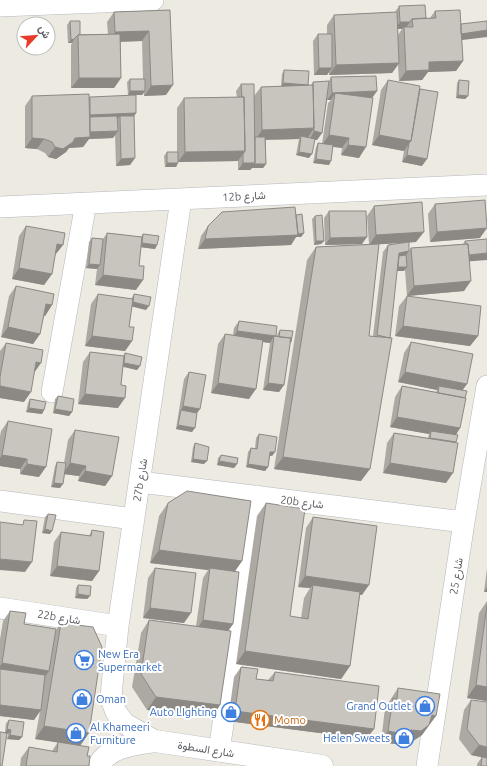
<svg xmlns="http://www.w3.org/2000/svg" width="487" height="766" viewBox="0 0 487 766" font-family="Ubuntu,Vazirmatn,sans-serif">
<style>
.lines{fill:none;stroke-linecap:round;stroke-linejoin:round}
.street-casing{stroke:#b4b7bc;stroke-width:22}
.secondary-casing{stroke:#b5b8be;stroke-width:23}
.street{stroke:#fff;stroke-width:21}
.secondary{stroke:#fff;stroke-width:22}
.wall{fill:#aca9a3;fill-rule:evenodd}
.shaded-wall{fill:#8c8985}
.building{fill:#c8c4be;stroke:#8c8985}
.labels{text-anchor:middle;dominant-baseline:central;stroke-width:4;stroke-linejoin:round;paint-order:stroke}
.street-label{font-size:11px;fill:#5a5d62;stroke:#fff}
.shop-label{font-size:11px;fill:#366cbe;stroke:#fff;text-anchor:start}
.food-label{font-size:11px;fill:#c56008;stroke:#fff;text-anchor:start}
</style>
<rect width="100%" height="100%" fill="#edeae1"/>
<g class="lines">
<g class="street-casing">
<path id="street" d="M0,6L153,0
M0,207L487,185
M52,392L86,203
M140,482L464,522
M0,501L133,519
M0,608L118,626
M155,741L124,723L116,712L111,699L112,685L118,626L181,199
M219,751L257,496
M427,766L464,522L487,386"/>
</g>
<g class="secondary-casing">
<path id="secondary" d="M98,766C109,746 135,744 155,741L322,766"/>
</g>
<use href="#street" class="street"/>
<use href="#secondary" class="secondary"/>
</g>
<path class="wall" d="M399,6L426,18H430L435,11L461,40L463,61L456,71L428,72L422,80L399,81L398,65L392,73L329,75V72L327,75H314L313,41L318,34H327V25L334,15L395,12ZM398,29H402L398,35Z
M170,10L166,95L144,96V93L142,95H128L127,82L130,79H143L142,41L121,42V78L114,88H71V45L72,43H68L67,25L70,21L80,34H108L107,22L114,12Z
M284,70L308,85H311L313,82L329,81L331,77L377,91L372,98L359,158L341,155L342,148L333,147L329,165L313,163L316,147L318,143L322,144L328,103L331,100H327L322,133L317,140L314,139L309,158L296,155L299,139L266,140V164L263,168H252L250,170H238V161L178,162L176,167H165L164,156L167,152H177V108L184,98L237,97L236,91L241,84L254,96L261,87L281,86L282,74Z
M388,80L420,89L422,166L402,162L404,151L372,145L381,90Z
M459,80L468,96L465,99L456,98L457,83Z
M32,96L89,97L136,113L134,117L135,158L130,165L116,166L115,135L113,138L89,139L83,147L69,148L66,152L56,159L48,157L45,153L37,149L25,148V106Z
M435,204L480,238L430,242L428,214Z
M374,206L416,242L379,244L369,336H373L383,252L388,245L409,251L411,248L463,244L465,241L469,261L464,291L407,296L405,270L397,271L361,481L274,469L307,260L316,247L369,244L367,216Z
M329,211L362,244L325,245L324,218Z
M296,215L304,233L301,237H296L291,245L198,249L201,236L208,226Z
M315,216L324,241L321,244L314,245L312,219Z
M26,226L63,245L55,255L52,274L44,285L12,279L19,236Z
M107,233L141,237L143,234L157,245L155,249L141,247L136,290L95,285L97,269L86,268L89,242L92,238L103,239Z
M16,286L52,305L45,316L43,315L40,334L33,344L1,337L9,296Z
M98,294L131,299L134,294L146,310L132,306L129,327L132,341L125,351L85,346L91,304Z
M407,296L478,336L470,346L395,336L399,306Z
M239,321L276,336H277L278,333L280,330L291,342L290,344L284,385L279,392L263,390L270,343L263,342L249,399L211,393L218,344L225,334L233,335L234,328Z
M411,342L463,390L460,428L456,435L446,483L383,473L387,443L394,433L428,438L429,434L390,427L395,397L402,386L436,392L437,390L398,382L404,353Z
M6,343L24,402L0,398V351Z
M90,352L123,356L125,353L140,366L137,370L123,367L118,408L78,404L83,362Z
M189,372L197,413L192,432L176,429L184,379Z
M58,396L72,412L69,416L53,413L55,399Z
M30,399L44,410L42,414L26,412L28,403Z
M8,421L39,477L20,474V469L0,466V436L1,431Z
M75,430L112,476L105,486L78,481L79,476L64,474L60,488L51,487L55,466L57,462L64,463L68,440Z
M259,434L275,452L272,456H270L268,467L265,471L246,467L248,452L251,448L255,449L256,438Z
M195,443L204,464L191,462L193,447Z
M221,455L237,464L234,468L217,465L218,458Z
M168,503L242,561L235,571L233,624L228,631L212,718L147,710L132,687L141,633L149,620L196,626L203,578L208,570L150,563L159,516Z
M266,503L290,616L301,618L304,598L310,588L298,587L306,528L313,517L362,595H360L350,666L341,679L236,664L257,516Z
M48,514L50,534L42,533L45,517Z
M92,530L99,571L92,581L50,576L54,542L61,532L89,536Z
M155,568L184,623L143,618L148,578Z
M487,568V592H484Z
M78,585L90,596L87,599L75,598L76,588Z
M487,601V701L467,698L479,613Z
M10,611L24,624L56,630L61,623L80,745L87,756L89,766H20L21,758L29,747L52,751L58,742L35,739L40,711L34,720L0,716V639L3,621Z
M241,667L256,679L268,680L275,672L374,729L366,739L228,721L234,677Z
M398,688L429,726H428L422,735L413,741L406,740L402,745L381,742L385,708Z
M471,700L487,766H477V764L482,757L484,758L471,755L459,739L464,710Z
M9,720L22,737L19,740L7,739L8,734L5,733L6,723Z"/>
<path class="shaded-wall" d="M400,22H410L405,29L404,27L402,29H395Z
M487,30V37L454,41L459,34Z
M149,31L142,41L108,42L115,32Z
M74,39L72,43H68L71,40Z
M463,61L456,71L428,72L422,80L399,81L406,71L429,62Z
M399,63L392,73L329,75L336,65Z
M319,68H332L327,75H314Z
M79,78H121L114,88H71Z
M283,83L308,85L281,87Z
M173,85L166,95L144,96L151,86Z
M130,91H145L142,95H128Z
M377,91L372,98L335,93L331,100H327L332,93Z
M458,95L468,96L465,99L456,98Z
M136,113L131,120L120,116L116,121L88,117L90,115Z
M314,128L307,139L301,136L299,139L255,140L262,130Z
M118,131L113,138L89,139L83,147L69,148L66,152L56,159L48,157L55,147L89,132Z
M314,131L322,133L317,140L310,139Z
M329,135L349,138L342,148L322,145Z
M379,135L411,141L404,151L372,145Z
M32,138L44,139L37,149L25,148Z
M348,145L366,147L359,158L341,155Z
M245,151L238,161L178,162L185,152Z
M299,152L312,154L309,158L296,155Z
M407,155L427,159L422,166L402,162Z
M135,158L130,165L116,166L121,159Z
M316,159L331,161L329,165L313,163Z
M167,163H178L176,167H165Z
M243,163H255L266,164L263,168H252L250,170H238Z
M487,228L480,238L430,242L437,232Z
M424,232L416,242L369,245L376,235Z
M304,233L301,237H296L291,245L198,249L205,239Z
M367,237L362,244L325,245L330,238Z
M316,241H324L321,244L314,245Z
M142,243L157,245L155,249L139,247Z
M57,244L63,245L55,255L50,254Z
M409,251L404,258L397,259L399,253Z
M487,253V260L461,262L466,255Z
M89,264L100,265L97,269L86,268Z
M396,267H407L404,271H393Z
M19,268L52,274L44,285L12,279Z
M103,275L143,280L136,290L95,285Z
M471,281L464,291L407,296L414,286Z
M132,302L149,306L146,310L130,306Z
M46,304L52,305L45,316L38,314Z
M403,326L478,336L470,346L395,336Z
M8,327L40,334L33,344L1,337Z
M237,331L274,336L270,343L233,338Z
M92,336L132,341L125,351L85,346Z
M36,362L41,363L34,373Z
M123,363L140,366L137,370L121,366Z
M405,372L467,384L460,394L439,386L437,390L398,382Z
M218,383L256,389L249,399L211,393Z
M268,383L284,385L279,392L263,390Z
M0,386L31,392L24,402L0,398Z
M85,394L125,398L118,408L78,404Z
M183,406L200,409L195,416L181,410Z
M29,408L44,410L42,414L26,412Z
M55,409L72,412L69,416L53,413Z
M397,417L460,428L453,439L431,431L429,434L390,427Z
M178,425L195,428L192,432L176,429Z
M270,452H275L272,456L268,455Z
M2,455L27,459L20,469L0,466V458Z
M283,457L370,469L361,481L274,469Z
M193,459L207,461L204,464L191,462Z
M219,461L237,464L234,468L217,465Z
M70,463L86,466L79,476L63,474Z
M390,463L453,473L446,483L383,473Z
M27,464L46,467L39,477L20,474Z
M248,464L268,467L265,471L246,467Z
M85,471L112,476L105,486L78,481Z
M54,483L63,484L60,488L51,487Z
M45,529L52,531L50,534L42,533Z
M159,550L242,561L233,574L210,568L208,570L150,563Z
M0,559L32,562L25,572L0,570Z
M57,566L99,571L92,581L50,576Z
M305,576L369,585L362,595L312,589L313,585L310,588L298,587Z
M487,587V592H484Z
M78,594L90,596L87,599L75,598Z
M150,608L191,613L184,623L143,618Z
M203,620L233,624L226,634L196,630Z
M245,651L350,666L341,679L236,664Z
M2,663L49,671L42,681L0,674V666Z
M476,685L487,687V701L467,698Z
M156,697L220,705L212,718L147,710Z
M0,705L41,710L34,720L0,716Z
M235,711L374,729L366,739L228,721Z
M432,715L436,716L422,735L413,741L406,740L402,745L381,742L388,731L411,730Z
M44,726L89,733L80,746L35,739Z
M7,729L11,730L8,734L5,733Z
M10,735L22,737L19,740L7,739Z
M479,745L487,747V758L471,755Z"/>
<path class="building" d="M425,5L426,18L412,19L410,22H400L399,6Z
M170,10L173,85L151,86L149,31L115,32L114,12Z
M460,10L463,61L429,62V70L406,71L404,27H413L412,19L436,18L435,11Z
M397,12L399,63L336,65L334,15Z
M70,21H80V34L78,35L74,39L71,40Z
M487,21V30L461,34V24Z
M120,34L121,78H79L78,35Z
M318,34H332V68H319Z
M284,70L309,71L308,85L283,83Z
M376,76L377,91L332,93L331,77Z
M130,79H145V91H130Z
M388,80L420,86L411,141L379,135Z
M459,80L469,81L468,96L458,95Z
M329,81L322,133L314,131L313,82Z
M241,84H254L255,163H243V154L245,151L244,97H242Z
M313,85L314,128L262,130L261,87Z
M420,89L438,92L427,159L407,155L409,143L411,141Z
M335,93L373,98L366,147L348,145L349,138L329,135Z
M89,94L90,137L75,138L73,142L63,149L55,147L52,142L44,139L32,138V96Z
M136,95V113L90,115V97Z
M244,97L245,151L185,152L184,98Z
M117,116L118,131L90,132V117Z
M120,116H134L135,158L121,159Z
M301,136L315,139L312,154L299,152Z
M255,137H265L266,164H254L255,163Z
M318,143L333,145L331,161L316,159Z
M167,152H178V163H167Z
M485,200L487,228L437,232L435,204Z
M422,202L424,232L376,235L374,206Z
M295,207L298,235L205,239L208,226L222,212Z
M329,211H366L367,237L330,238Z
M302,214L304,233L298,234L296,215Z
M322,215L324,241H316L315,216Z
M26,226L65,233L63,245L57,244L52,274L19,268Z
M107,233L142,237L139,266H144L143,280L103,275Z
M143,234L159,236L157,245L142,243Z
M92,238L103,239L100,265L89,264Z
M487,239V253L469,255L468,244H466L465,241Z
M409,242V251L399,253L390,338L377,335L388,245Z
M379,244L369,336L392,338L370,469L283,457L316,247Z
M468,244L471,281L414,286L411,248Z
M406,255L407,267H398L399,256Z
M16,286L54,294L52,305L46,304L40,334L8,327Z
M98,294L133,299L129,327H134L132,341L92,336Z
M134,294L151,297L149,306L133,302Z
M407,296L481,306L478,336L403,326Z
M239,321L277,326L276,336L237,331Z
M280,330L293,331L291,342H290L291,338L279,337Z
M225,334L263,340L256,389L218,383Z
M274,336L291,338L284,385L268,383Z
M411,342L473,354L467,384L405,372Z
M6,343L43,350L41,363L36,362L31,392L0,386V377Z
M90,352L124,356L121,385L126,386L125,398L85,394Z
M125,353L142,357L140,366L124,363Z
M189,372L206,375L200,409L183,406Z
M402,386L466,398L460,428L397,417Z
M439,386L467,391L465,398L438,393Z
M58,396L74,399L72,412L55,409Z
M30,399L46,402L44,410L29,408Z
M181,410L197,413L195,428L178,425Z
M8,421L52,429L46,467L27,464V459L2,455Z
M75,430L119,437L112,476L85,471L86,466L70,463Z
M431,431L458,435L456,442L430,438Z
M394,433L458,443L453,473L390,463Z
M259,434L277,437L275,452H270L268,467L248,464L251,448L257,449Z
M195,443L209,447L207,461L193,459Z
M221,455L238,458L237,464L219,461Z
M57,462L66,463L63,484L54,483Z
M187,491L251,501L242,561L159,550L168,503Z
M266,503L305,509L290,616L308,619L313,585L360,592L350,666L245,651Z
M48,514L56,515L52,531L45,529Z
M313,517L377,526L369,585L305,576Z
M24,520L37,521L32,562L0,559V522L23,525Z
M92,530L104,532L99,571L57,566L61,532L91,536Z
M155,568L196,573L191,613L150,608Z
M210,568L239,572L233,624L203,620Z
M78,585L91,586L90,596L78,594Z
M487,605V687L476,685Z
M10,611L26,613L24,624L56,629L49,671L2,663Z
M149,620L231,631L220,705L156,697L141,674Z
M61,623L93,627L102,647L89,733L44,726Z
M241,667L258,669L256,679L273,681L275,672L379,686L374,729L235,711Z
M0,669L45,675L41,710L0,705Z
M398,688L440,694L436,716L432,715L429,725L421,731L411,730L409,735L388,731L393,698L397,699Z
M471,700L487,702V747L479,745L467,729Z
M9,720L24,722L22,737L10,735L11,730L7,729Z
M0,732L7,733L2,766H0Z
M58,742L89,747L87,756H90L89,766H26L29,747L57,752Z
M482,757L487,758V766H481Z"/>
<defs>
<g id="supermarket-ring" transform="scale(1)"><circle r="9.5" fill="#fff" stroke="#3f7fe0" stroke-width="1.5"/><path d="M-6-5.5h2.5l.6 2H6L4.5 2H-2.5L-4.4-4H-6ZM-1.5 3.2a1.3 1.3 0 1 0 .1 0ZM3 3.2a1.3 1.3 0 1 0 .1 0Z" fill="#3f7fe0"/></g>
<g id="shop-ring" transform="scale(1)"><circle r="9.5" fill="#fff" stroke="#3f7fe0" stroke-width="1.5"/><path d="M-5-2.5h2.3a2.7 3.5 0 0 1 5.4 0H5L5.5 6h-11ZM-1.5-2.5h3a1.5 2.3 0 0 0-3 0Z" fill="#3f7fe0"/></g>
<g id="restaurant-ring" transform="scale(1)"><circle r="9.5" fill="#fff" stroke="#e8710a" stroke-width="1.5"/><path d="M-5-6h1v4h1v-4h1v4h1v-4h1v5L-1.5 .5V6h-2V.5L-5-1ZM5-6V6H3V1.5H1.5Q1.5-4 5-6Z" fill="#e8710a"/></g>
</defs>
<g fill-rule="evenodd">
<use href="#supermarket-ring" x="84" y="660"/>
<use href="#shop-ring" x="82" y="699"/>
<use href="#shop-ring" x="425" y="706"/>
<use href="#shop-ring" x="231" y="712"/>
<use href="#restaurant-ring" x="260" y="720"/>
<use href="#shop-ring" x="76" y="733"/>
<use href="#shop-ring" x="404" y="738"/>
</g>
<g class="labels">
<g class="street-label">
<text transform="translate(244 196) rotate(-3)">12b شارع</text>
<text transform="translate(140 480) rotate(-81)">27b شارع</text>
<text transform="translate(302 502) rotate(7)">20b شارع</text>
<text transform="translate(456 576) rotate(-81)">شارع 25</text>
<text transform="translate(59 617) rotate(9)">22b شارع</text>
<text transform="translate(206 749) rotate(9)">شارع السطوة</text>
</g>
<g class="shop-label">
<text x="98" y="654">New Era<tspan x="98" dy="13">Supermarket</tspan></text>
<text x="96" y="699">Oman</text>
<text x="411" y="706" text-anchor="end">Grand Outlet</text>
<text x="217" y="712" text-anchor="end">Auto LIghting</text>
<text x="90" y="727">Al Khameeri<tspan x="90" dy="13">Furniture</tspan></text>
<text x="390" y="738" text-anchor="end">Helen Sweets</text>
</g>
<g class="food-label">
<text x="274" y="720">Momo</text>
</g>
</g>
<g transform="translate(36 36) rotate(64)"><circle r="19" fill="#ffffff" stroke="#bdbec0"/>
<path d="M0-3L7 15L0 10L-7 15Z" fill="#e93b2b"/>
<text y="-6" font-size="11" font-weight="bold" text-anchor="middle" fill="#5a5d62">ش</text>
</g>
</svg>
